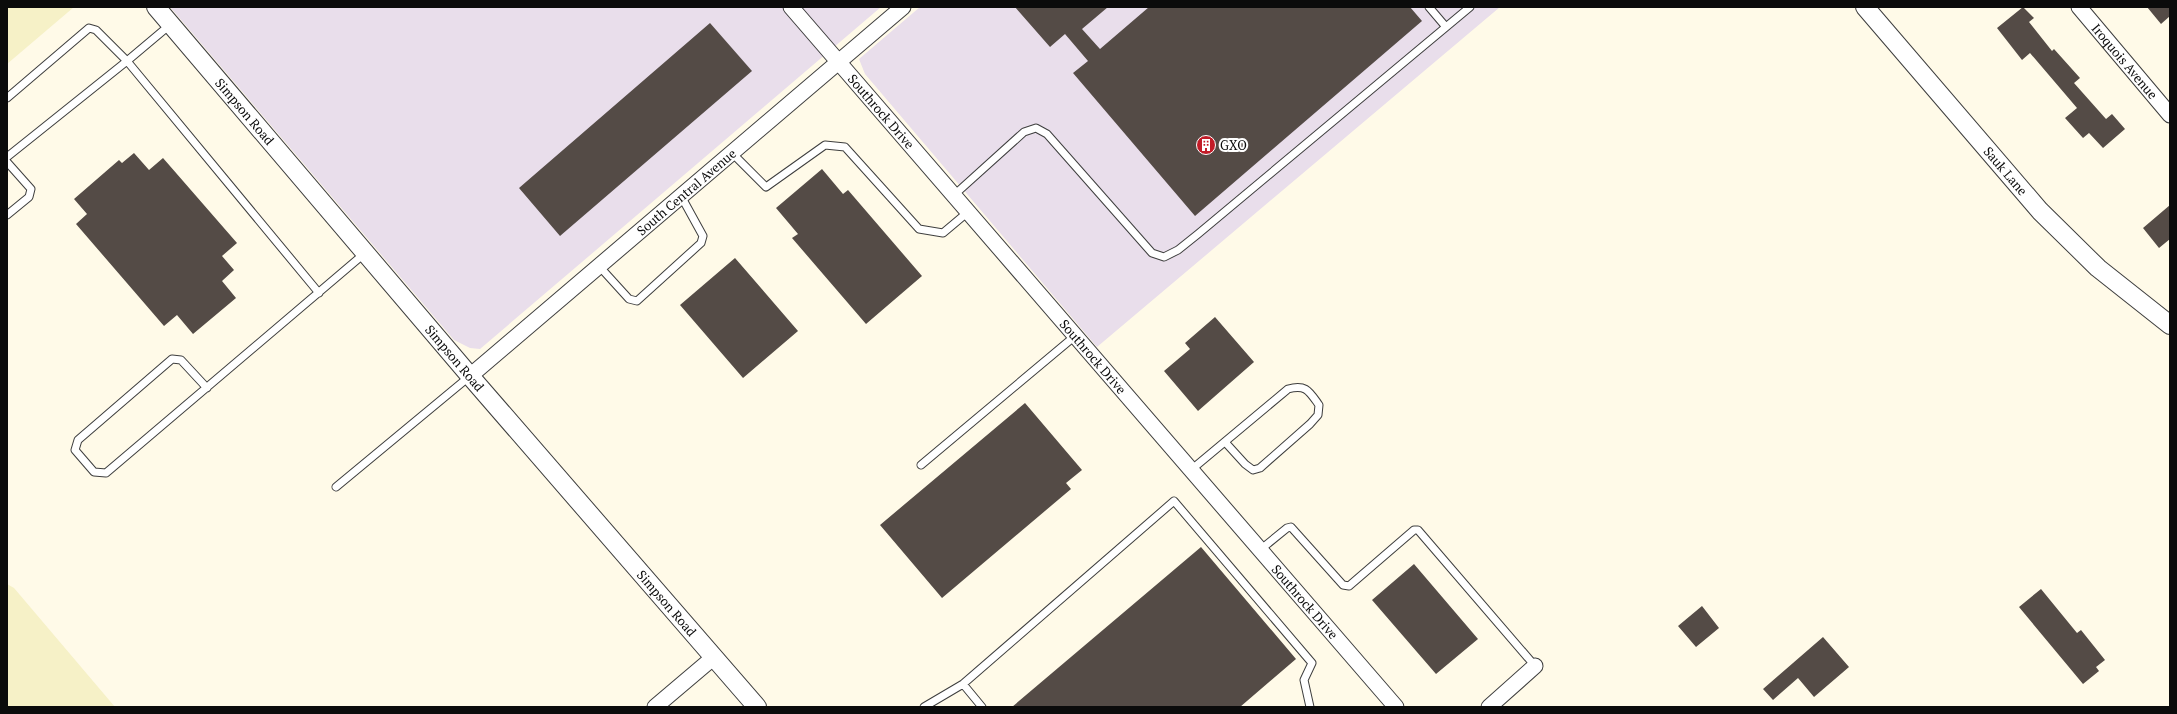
<svg xmlns="http://www.w3.org/2000/svg" width="2177" height="714" viewBox="0 0 2177 714" font-family="'PT Serif',serif">
<style>
.industrial{fill:#e9deeb}
.farmland{fill:#f6f1c7}
.building{fill:#544b46}
.lines{fill:none;stroke-linecap:round;stroke-linejoin:round}
.service-casing{stroke:#3e3e3e;stroke-width:9}
.minor-casing{stroke:#3e3e3e;stroke-width:17}
.tertiary-casing{stroke:#3e3e3e;stroke-width:20}
.service{stroke:#fff;stroke-width:7}
.minor{stroke:#fff;stroke-width:15}
.tertiary{stroke:#fff;stroke-width:18}
.labels{text-anchor:middle;dominant-baseline:central;stroke-width:4;stroke-linejoin:round;paint-order:stroke}
.street-label{font-size:13px;fill:#0b0b0b;stroke:#fff}
.poi-label{font-size:13px;fill:#0b0b0b;stroke:#fff;text-anchor:start}
</style>
<rect width="100%" height="100%" fill="#fffae8"/>
<path class="industrial" d="M170,7H881L480,349L470,348L454,340Z
M920,7H1500L1097,347L865,74L859,59Z"/>
<path class="farmland" d="M7,7H74L7,64Z
M7,584L14,588L115,707H7Z"/>
<path class="building" d="M1015,7H1108L1082,29L1100,49L1149,7H1410L1422,21L1195,216L1073,73L1088,61L1065,34L1050,47Z
M2023,7L2034,18L2029,22L2052,51L2054,49L2080,78L2074,83L2106,119L2112,114L2125,129L2103,148L2089,133L2083,138L2065,118L2077,108L2030,53L2022,60L1997,28Z
M2147,7H2170V16L2161,24Z
M710,23L752,71L560,236L519,188Z
M134,153L149,170L163,158L237,243L222,256L234,270L222,281L236,298L193,334L177,315L164,326L76,224L87,214L74,199L119,160L122,163Z
M822,169L843,194L848,190L922,276L866,324L792,238L798,234L776,208Z
M2170,205V239L2159,248L2143,228Z
M735,258L798,331L743,378L680,305Z
M1215,317L1254,362L1198,411L1164,371L1190,349L1185,343Z
M1025,403L1082,470L1066,483L1071,489L942,598L880,525Z
M1201,547L1296,659L1240,707H1012Z
M1414,564L1478,639L1436,674L1372,600Z
M2041,589L2077,633L2081,630L2105,660L2096,667L2099,671L2083,684L2019,607Z
M1702,606L1719,628L1696,647L1678,626Z
M1823,637L1849,667L1814,697L1798,678L1773,700L1763,689Z"/>
<g class="lines">
<g class="service-casing">
<path id="service" d="M1429,7L1446,27
M171,24L127,61L319,293
M7,98L89,28L96,30L127,61L7,157
M732,153L766,187L825,145L845,147L919,229L943,233L968,212
M7,162L31,189L29,197L7,215
M953,196L1024,132L1036,128L1047,134L1152,253L1164,257L1178,250L1198,234L1470,7
M599,266L629,299L637,301L701,243L703,236L681,196
M207,388L181,360L172,359L78,440L75,450L94,472L106,473L365,253
M921,465L1075,336
M1191,470L1288,389C1306,384 1309,391 1319,405L1318,415L1310,424L1260,468L1253,470L1245,464L1225,442
M336,487L470,376
M1260,550L1287,528L1291,527L1343,585L1349,586L1414,530H1418L1535,666
M963,684L982,707
M924,707L963,684L1174,501L1312,663L1304,680L1310,707"/>
</g>
<g class="minor-casing">
<g id="minor">
<path id="s1" d="M791,7L1396,707"/>
<path id="s2" d="M2079,7L2170,115"/>
<path id="s3" d="M470,376L903,7"/>
<path d="M655,707L714,657"/>
<path d="M1489,707L1535,666"/>
</g>
</g>
<g class="tertiary-casing">
<g id="tertiary">
<path id="s4" d="M156,7L470,376L757,707"/>
<path id="s5" d="M1865,7L2040,211L2098,268L2170,325"/>
</g>
</g>
<use href="#service" class="service"/>
<use href="#minor" class="minor"/>
<use href="#tertiary" class="tertiary"/>
</g>
<defs>
<g id="building-disc" transform="scale(1)"><circle r="9.5" fill="#c21b27" stroke="#fff"/><path d="M-4-6H4V6H1V3H-1V6H-4ZM-2.5-4.3h1.7v1.8h-1.7ZM.8-4.3h1.7v1.8H.8ZM-2.5-1h1.7V.8h-1.7ZM.8-1h1.7V.8H.8Z" fill="#fff"/></g>
</defs>
<g fill-rule="evenodd">
<use href="#building-disc" x="1206" y="145"/>
</g>
<g class="labels">
<g class="street-label">
<text stroke="none"><textPath href="#s2" startOffset="71">Iroquois Avenue</textPath></text>
<text stroke="none"><textPath href="#s4" startOffset="137">Simpson Road</textPath></text>
<text stroke="none"><textPath href="#s1" startOffset="138">Southrock Drive</textPath></text>
<text stroke="none"><textPath href="#s5" startOffset="216">Sauk Lane</textPath></text>
<text stroke="none"><textPath href="#s3" startOffset="284">South Central Avenue</textPath></text>
<text stroke="none"><textPath href="#s1" startOffset="462">Southrock Drive</textPath></text>
<text stroke="none"><textPath href="#s4" startOffset="461">Simpson Road</textPath></text>
<text stroke="none"><textPath href="#s1" startOffset="786">Southrock Drive</textPath></text>
<text stroke="none"><textPath href="#s4" startOffset="785">Simpson Road</textPath></text>
</g>
<g class="poi-label">
<text x="1220" y="145">GXO</text>
</g>
</g>
<rect width="2177" height="714" fill="none" stroke="#0b0b0b" stroke-width="16"/>
</svg>
